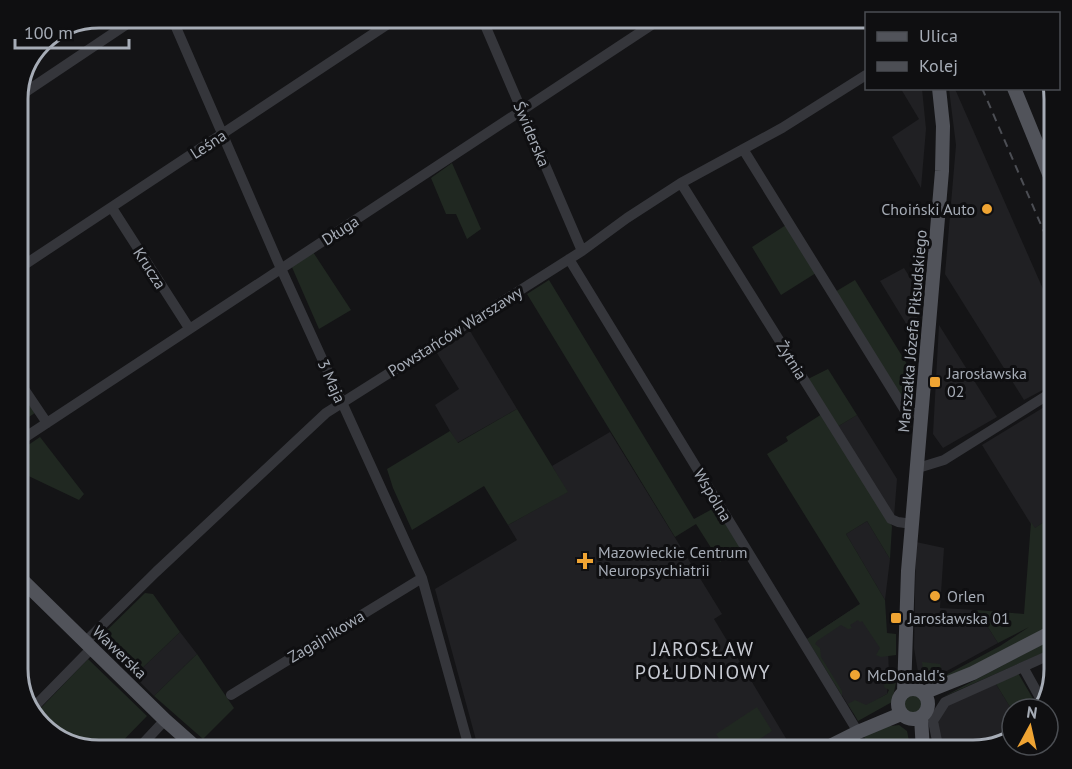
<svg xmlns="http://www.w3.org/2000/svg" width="1072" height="769" viewBox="0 0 1072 769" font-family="'PT Sans',sans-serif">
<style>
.built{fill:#202023}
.green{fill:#202821}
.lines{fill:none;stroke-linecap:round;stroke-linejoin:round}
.minor{stroke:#35363b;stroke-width:10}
.major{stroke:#51535a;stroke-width:14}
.rail{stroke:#4c4e54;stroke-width:2;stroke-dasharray:8 6;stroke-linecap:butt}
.poi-dot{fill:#efa433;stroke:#0f0f11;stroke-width:2}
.labels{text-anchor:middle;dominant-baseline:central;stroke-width:6;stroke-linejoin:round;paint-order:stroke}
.street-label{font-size:16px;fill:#a6acb6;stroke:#0f0f11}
.poi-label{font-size:16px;fill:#a6acb6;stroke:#0f0f11;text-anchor:start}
.quarter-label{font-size:20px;letter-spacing:1.5px;fill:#c7cad2;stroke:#0f0f11}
.rim{fill:none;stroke:#a6acb6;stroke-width:3}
</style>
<rect width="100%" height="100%" fill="#141416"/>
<path class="built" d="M901,89H922L926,129L921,188L892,137L919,119Z
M949,89H955L1054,314V384L1024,400L945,274L956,145Z
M904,268L919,292L916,329L910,330L880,281Z
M939,325L997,417L943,448L933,434Z
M470,331L517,409L457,443L435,405L459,389L437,353Z
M1054,401V515L1034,529L982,445Z
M857,415L897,479L894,517L837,427Z
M610,432L722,614L714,619L790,745L779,751H479L435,589L517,540L508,525L567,492L552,466Z
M867,521L890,559L885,600L846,534Z
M916,542L944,548L940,608L977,610L998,643L934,678L929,672H918L914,648Z
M860,604L888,649L889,675L887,694L853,713L807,639Z
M180,632L197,654L154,696L134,676Z
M996,684L1012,710V740L1009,742L972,751H942L936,727L946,706Z"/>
<path class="green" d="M452,163L481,229L467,239L456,214H446L431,178Z
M786,225L816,273L781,295L752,247Z
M313,252L351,310L319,329L291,265Z
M549,280L694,519L716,507L741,548L740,549L720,562L696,524L675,537L527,294Z
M855,280L907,364L903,402L835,292Z
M828,369L857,415L837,427L808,379Z
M18,387L35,413L18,424Z
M517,409L568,492L508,525L484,486L412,530L393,488L387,469L450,431L458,443Z
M822,414L892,526L890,559L867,521L846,534L885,600L887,633L896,634V655L881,657L876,655L880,648L862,621L860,622L858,620L850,625L852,628L848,629L841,625L817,641L815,644L820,648L821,657L842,691V696L807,639L860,604L767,454L788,441L786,437Z
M40,437L84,494L79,500L18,471V452Z
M1054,515V625L966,670L935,682H932L929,677L924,676L922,662L940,664L943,675H946L1000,646L1029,627L998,643L977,610L1024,614L1031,522L1035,528Z
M145,593L153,594L180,632L134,676L101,643V636Z
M1054,638V648L943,697Z
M197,654L234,708L203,739L154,696Z
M88,659L147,716L113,751H99L50,734L38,711Z
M885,673L897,677L892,702L858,721L848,704L855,700L866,705L887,694L889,690L884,687Z
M1018,673L1039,709L1012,710L996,684Z
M903 703a10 10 0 1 1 20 0a10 10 0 1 1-20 0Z
M757,707L772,731L741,751H727L716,734Z
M889,723L891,726L899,725L907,731L911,751H872L864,737Z"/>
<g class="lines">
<path class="minor" d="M172,18L278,262L422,578L470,751
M482,18L582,251
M18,97L136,18
M743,149L906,412L922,414
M681,183L891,519L898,522L912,524
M112,208L189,328
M569,259L858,732
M18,269L397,18
M18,380L47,423
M18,442L662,18
M918,468L944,460L1054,391
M85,642L156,572L326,413L582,251L627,218L681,183L782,128L866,75
M1023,667L1043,703
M231,695L422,578
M35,706L87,653L93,650
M136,751L165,720
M939,751L933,721L945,702L1054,653"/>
<path class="major" d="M1014,88L1054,186
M18,576L165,720L200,751
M898 704a15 15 0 1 1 30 0a15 15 0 1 1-30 0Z
M904,692L908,571L942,171L943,126L939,88
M923,693L973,673L1054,631
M921,717L923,751
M820,751L858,732L901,714"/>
<path class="rail" d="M982,88L1054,255"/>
</g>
<g class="poi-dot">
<circle cx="987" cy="209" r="6"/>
<rect x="929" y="376" width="12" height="12" rx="3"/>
<path d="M582 552h6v6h6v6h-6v6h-6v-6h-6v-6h6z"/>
<circle cx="935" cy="596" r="6"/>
<rect x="890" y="612" width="12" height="12" rx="3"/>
<circle cx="855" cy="675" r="6"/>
</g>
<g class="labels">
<g class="street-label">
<text transform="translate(532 134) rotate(67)">Świderska</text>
<text transform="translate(208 144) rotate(-33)">Leśna</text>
<text transform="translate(340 230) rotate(-33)">Długa</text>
<text transform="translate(150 268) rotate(57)">Krucza</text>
<text transform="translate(455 331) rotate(-32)">Powstańców Warszawy</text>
<text transform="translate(912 331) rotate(-85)">Marszałka Józefa Piłsudskiego</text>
<text transform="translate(792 360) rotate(58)">Żytnia</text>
<text transform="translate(332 381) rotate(66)">3 Maja</text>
<text transform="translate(713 495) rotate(59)">Wspólna</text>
<text transform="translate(326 636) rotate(-31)">Zagajnikowa</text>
<text transform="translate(120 652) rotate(44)">Wawerska</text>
</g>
<g class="poi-label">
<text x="975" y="209" text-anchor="end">Choiński Auto</text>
<text x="947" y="373">Jarosławska<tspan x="947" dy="18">02</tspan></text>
<text x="598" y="552">Mazowieckie Centrum<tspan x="598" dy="18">Neuropsychiatrii</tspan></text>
<text x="947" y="596">Orlen</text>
<text x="908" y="618">Jarosławska 01</text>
<text x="867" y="675">McDonald's</text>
</g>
<g class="quarter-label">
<text x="703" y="649">JAROSŁAW<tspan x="703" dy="23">POŁUDNIOWY</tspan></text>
</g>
</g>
<path d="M0 0H1072V769H0ZM99 28H973A71 71 0 0 1 1044 99V669A71 71 0 0 1 973 740H99A71 71 0 0 1 28 669V99A71 71 0 0 1 99 28Z" fill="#0f0f11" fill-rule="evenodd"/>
<path class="rim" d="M99 28H973A71 71 0 0 1 1044 99V669A71 71 0 0 1 973 740H99A71 71 0 0 1 28 669V99A71 71 0 0 1 99 28Z"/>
<rect x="865" y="12" width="195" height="78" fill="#0f0f11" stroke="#4b4e53" stroke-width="1.5"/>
<rect x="877" y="32" width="30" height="9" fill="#51535a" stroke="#4b4e53" stroke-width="1.5"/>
<text x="919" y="42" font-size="18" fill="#a6acb6">Ulica</text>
<rect x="877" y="62" width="30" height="9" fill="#4c4e54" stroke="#4b4e53" stroke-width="1.5"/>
<text x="919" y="72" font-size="18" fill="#a6acb6">Kolej</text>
<g transform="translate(1030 727) rotate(8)"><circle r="28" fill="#0f0f11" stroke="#4b4e53" stroke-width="1.5"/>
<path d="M0-4.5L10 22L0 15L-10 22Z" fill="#efa433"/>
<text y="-9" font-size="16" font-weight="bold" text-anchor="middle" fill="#a6acb6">N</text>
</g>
<path d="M15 39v9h114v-9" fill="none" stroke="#a6acb6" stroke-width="3"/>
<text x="24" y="39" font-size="18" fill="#a6acb6" stroke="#0f0f11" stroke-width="4.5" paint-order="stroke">100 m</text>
</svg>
